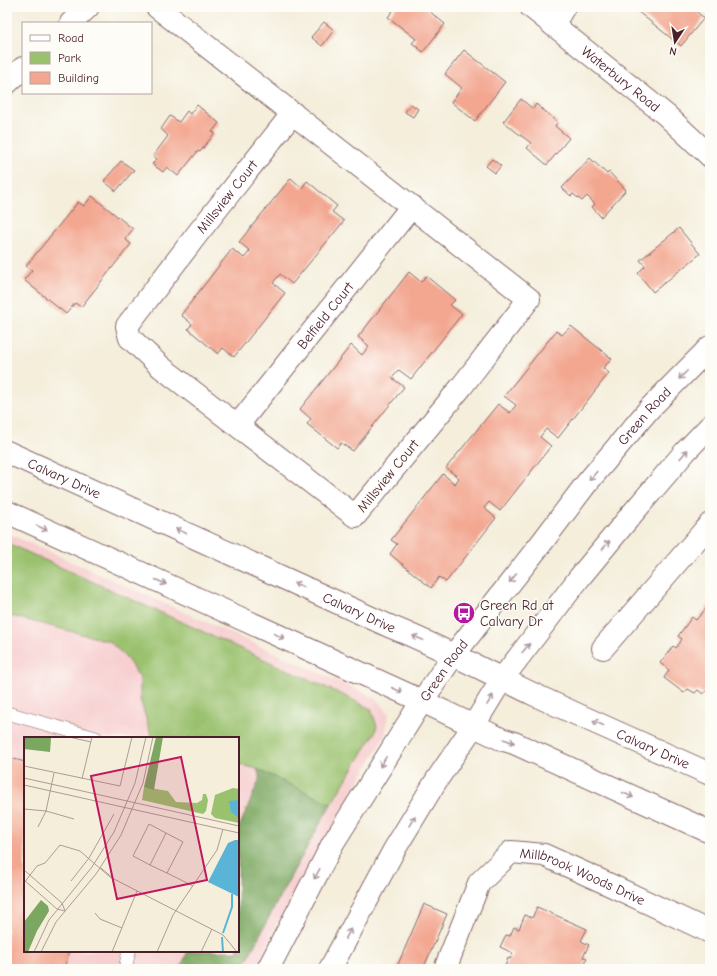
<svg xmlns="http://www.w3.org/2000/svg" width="717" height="976" viewBox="0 0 717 976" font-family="'Comic Neue',sans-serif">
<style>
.built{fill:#f7cfd0;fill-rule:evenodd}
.green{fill:#9ac16d;stroke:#72704c}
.forest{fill:#7ba760;stroke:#626346}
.building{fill:#f3a791}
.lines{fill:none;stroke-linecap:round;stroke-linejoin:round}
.service-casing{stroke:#866769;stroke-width:14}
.minor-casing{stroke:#866769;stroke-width:24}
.tertiary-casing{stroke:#866769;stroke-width:24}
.service{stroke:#fff;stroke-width:13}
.minor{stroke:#fff;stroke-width:22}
.tertiary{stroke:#fff;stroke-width:22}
.oneway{stroke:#ae9aa0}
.labels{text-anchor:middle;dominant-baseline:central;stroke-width:3;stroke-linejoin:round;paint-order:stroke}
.street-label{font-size:14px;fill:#4a1f2b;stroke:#fdfcf7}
.poi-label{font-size:14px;fill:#4a1f2b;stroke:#fdfcf7;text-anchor:start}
.inset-river{fill:none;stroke:#59b4d7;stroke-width:2}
.inset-road{fill:none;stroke:#b09b95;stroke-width:1}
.view{fill:#c2185b;fill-opacity:0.15;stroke:#c2185b;stroke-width:2}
.inset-edge{fill:none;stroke:#4a1f2b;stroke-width:2}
</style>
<rect width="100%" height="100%" fill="#fdfcf7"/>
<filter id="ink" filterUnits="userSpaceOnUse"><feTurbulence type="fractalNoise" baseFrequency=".025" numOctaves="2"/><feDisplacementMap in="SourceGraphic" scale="8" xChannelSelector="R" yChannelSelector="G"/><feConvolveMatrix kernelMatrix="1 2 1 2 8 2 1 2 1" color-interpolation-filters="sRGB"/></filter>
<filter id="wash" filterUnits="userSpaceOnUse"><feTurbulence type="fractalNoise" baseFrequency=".012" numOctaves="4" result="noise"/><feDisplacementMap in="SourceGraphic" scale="16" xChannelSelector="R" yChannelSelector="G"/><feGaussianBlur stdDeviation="0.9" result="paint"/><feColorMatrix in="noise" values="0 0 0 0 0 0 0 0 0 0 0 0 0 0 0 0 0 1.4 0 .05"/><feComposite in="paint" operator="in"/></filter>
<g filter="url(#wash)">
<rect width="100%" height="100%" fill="#f4eedb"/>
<path class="built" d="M7,533L376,698L389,714L385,736L279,920L257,969H7ZM25,738H238V951H25Z"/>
<path class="green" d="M7,543L343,695L371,709L377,726L375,733L331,804L257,769L238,764V738H152L140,699V678L125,656L109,641L7,615Z"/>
<path class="forest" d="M257,769L331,804L286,885L242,969H180L188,951H238V830L260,778Z"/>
<g id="blocks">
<path class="building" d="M396,7H424L445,24L423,52L412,43L416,39L388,17Z
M632,7H691L704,18L681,46Z
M324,22L334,30L322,46L311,37Z
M464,50L505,82L475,121L451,102L462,88L445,74Z
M521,99L533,109L536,104L558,122L555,126L569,138L547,165L527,148L531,143L503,122Z
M411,104L418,109L413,117L405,112Z
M197,105L219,123L212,132L215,133L200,152L198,151L178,176L167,167L163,172L152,164L157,159L153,156L168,136L161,129L170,116L179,122L187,111L190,114Z
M590,158L607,174L609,172L626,190L601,217L592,207L595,204L587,196L582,201L573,194L571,196L562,188Z
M492,159L501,166L495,173L486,166Z
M121,161L134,170L116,191L104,181Z
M291,178L302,188L307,181L337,206L332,212L344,221L292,284L280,274L273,283L285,293L234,357L223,348L218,354L188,329L192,324L181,315L232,249L244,258L250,251L239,242Z
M92,196L133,229L125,239L131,244L81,307L75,303L66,314L24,280L32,270L26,266L78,202L84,206Z
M679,228L700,254L653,292L638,273L645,266L640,260Z
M409,272L421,282L426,276L455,300L450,305L462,314L411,379L399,370L392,378L404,387L353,451L341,443L337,448L307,424L311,419L300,409L351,345L362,355L369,346L358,337Z
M571,326L612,359L603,368L609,373L558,438L546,429L540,437L551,446L500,511L489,502L484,508L496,518L446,582L439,577L431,588L390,554L397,544L391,540L443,474L455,484L459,478L446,468L498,404L510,413L516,405L504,396L556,331L562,335Z
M710,604V688L703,694L698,690L695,693L688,689L684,693L664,678L669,670L660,663L673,646L676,648L682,639L678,636L692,617L696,620Z
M7,757L25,762V951H69L64,969H7Z
M424,904L447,914L423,969H396Z
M537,907L587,929L581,941L589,945L583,957L587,958L582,969H504L508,958L510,959L513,953L500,947L506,935L510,936L514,927L519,929L525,915L532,918Z"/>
</g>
</g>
<g filter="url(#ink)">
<use href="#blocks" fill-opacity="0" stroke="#866769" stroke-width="1"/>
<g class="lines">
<g class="service-casing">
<path id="service" d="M7,713L96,738
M125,969L129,951"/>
</g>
<g class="minor-casing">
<g id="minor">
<path id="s1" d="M157,7C282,104 406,201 529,299L462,386L355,516L161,367L130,338L127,326L198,233L293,113"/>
<path id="s2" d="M531,7L666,115L710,156"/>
<path d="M71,23L88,7"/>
<path d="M553,25L564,7"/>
<path d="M7,83L23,68"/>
<path id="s3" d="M238,425L412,206"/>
<path d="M603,648L710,524"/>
<path id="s4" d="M445,969L479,883L511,852L544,855L606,883L710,932"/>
</g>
</g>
<g class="tertiary-casing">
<g id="tertiary">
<path id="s5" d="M7,452L389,626C439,646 487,672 535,695C593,722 652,748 710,774"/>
<path d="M7,512L422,701L501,739L514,743L710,832"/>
<path id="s6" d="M268,969L333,843L422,701L453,656L543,541L586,484L650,408L710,347"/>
<path d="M330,969L394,850L436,781L474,725L502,679L580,577L632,514L685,452L710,426"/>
</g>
</g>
<use href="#service" class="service"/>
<use href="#minor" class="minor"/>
<use href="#tertiary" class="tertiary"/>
</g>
<defs><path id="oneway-shaft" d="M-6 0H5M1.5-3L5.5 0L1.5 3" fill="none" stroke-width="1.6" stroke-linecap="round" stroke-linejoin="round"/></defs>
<g class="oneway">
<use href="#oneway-shaft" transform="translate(683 375) rotate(135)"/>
<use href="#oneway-shaft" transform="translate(684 454) rotate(-49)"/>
<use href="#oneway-shaft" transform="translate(593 476) rotate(130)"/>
<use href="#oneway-shaft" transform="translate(42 528) rotate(24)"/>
<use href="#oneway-shaft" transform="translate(181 531) rotate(-156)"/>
<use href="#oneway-shaft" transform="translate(606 545) rotate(-51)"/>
<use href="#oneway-shaft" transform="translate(513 578) rotate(129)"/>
<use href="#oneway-shaft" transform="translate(161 582) rotate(24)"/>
<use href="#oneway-shaft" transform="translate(299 585) rotate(-156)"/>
<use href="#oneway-shaft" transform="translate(279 636) rotate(24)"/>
<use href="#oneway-shaft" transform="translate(418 638) rotate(-157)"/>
<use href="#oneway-shaft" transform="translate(526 648) rotate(-50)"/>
<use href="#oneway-shaft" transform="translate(397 690) rotate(24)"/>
<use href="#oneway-shaft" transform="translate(490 700) rotate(-59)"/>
<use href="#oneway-shaft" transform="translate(598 723) rotate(-156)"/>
<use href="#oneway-shaft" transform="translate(509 741) rotate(19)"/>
<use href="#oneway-shaft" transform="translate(383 762) rotate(122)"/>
<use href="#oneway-shaft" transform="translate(628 795) rotate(24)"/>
<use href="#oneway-shaft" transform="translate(412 821) rotate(-59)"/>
<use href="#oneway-shaft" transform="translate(317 874) rotate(118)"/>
<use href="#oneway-shaft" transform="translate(348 934) rotate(-63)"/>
</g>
</g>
<defs>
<g id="bus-disc" transform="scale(1.15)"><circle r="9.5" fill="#b5179e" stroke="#fdfcf7"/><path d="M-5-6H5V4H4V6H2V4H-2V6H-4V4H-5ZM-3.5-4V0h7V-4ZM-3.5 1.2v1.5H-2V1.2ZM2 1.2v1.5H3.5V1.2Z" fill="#fff"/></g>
</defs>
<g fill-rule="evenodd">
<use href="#bus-disc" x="464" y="613"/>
</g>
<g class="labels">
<g class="street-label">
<text stroke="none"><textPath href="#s2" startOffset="115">Waterbury Road</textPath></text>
<text stroke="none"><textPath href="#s1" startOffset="1214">Millsview Court</textPath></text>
<text stroke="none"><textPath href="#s3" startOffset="140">Belfield Court</textPath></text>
<text stroke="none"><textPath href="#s6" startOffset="671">Green Road</textPath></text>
<text transform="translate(388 476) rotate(-51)">Millsview Court</text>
<text stroke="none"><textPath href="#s5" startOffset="63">Calvary Drive</textPath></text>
<text stroke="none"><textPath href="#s5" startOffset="387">Calvary Drive</textPath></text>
<text stroke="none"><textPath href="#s6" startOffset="347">Green Road</textPath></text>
<text stroke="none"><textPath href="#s5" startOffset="711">Calvary Drive</textPath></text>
<text stroke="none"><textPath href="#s4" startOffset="213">Millbrook Woods Drive</textPath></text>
</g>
<g class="poi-label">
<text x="480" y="605">Green Rd at<tspan x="480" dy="16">Calvary Dr</tspan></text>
</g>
</g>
<g transform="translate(24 737)">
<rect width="215" height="215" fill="#f4eedb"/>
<path d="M120,50L144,54L152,65L173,66L178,63L179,57H182L184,63L182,74L179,77L118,63ZM209,51L215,52V86L191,81L187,77L191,58Z" fill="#9ac16d"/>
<path d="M0,0L27,1L26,15L0,12ZM132,0H139L130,53L120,50ZM17,163L24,169L25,174L13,194L4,215H0V185Z" fill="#7ba760"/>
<path d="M215,63V81L207,75L205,64ZM211,103H215V160L184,145L204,106Z" fill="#59b4d7"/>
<path class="inset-river" d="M199,196L208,170V157M198,200L199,215"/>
<path class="inset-road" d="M45,0L67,5M0,29L96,49L108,0M0,41L215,89M58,42L68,0M0,48L215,96M0,72L22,74L30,36M14,90L22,74L50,82M126,128L142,96M77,131L90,142M0,133L38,166L41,174M143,136L159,105L125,87L109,119L126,128L147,138L169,149M0,143L33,172L41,174M47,144L65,121L90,77M0,146L13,129L21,126L36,108L56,114L86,140L199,198L213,215M71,176L76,182L98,191M10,215L25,183L68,130L90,95L111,46L122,0M17,215L32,185L72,137L97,98L119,46L129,0M88,215L113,154M133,215L149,178L193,113L199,92M177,215L188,192"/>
<path class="view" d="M157,20L183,143L93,162L67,39Z"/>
<rect width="215" height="215" class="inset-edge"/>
</g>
<rect width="717" height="976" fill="none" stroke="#fdfcf7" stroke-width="24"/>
<rect x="22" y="22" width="130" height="72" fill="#fdfcf7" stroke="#b5a4a5"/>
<rect x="30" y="35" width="20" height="6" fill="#ffffff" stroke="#b5a4a5"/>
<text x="58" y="42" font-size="12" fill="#4a1f2b">Road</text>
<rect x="30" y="52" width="20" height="12" fill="#9ac16d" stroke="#b5a4a5"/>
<text x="58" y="62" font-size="12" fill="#4a1f2b">Park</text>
<rect x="30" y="72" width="20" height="12" fill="#f3a791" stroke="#b5a4a5"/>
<text x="58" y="82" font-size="12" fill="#4a1f2b">Building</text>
<g transform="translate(675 42) rotate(192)" stroke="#fdfcf7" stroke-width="3" paint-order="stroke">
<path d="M0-3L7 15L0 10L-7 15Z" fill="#4a1f2b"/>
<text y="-6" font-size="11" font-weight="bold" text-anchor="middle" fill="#4a1f2b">N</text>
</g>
</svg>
